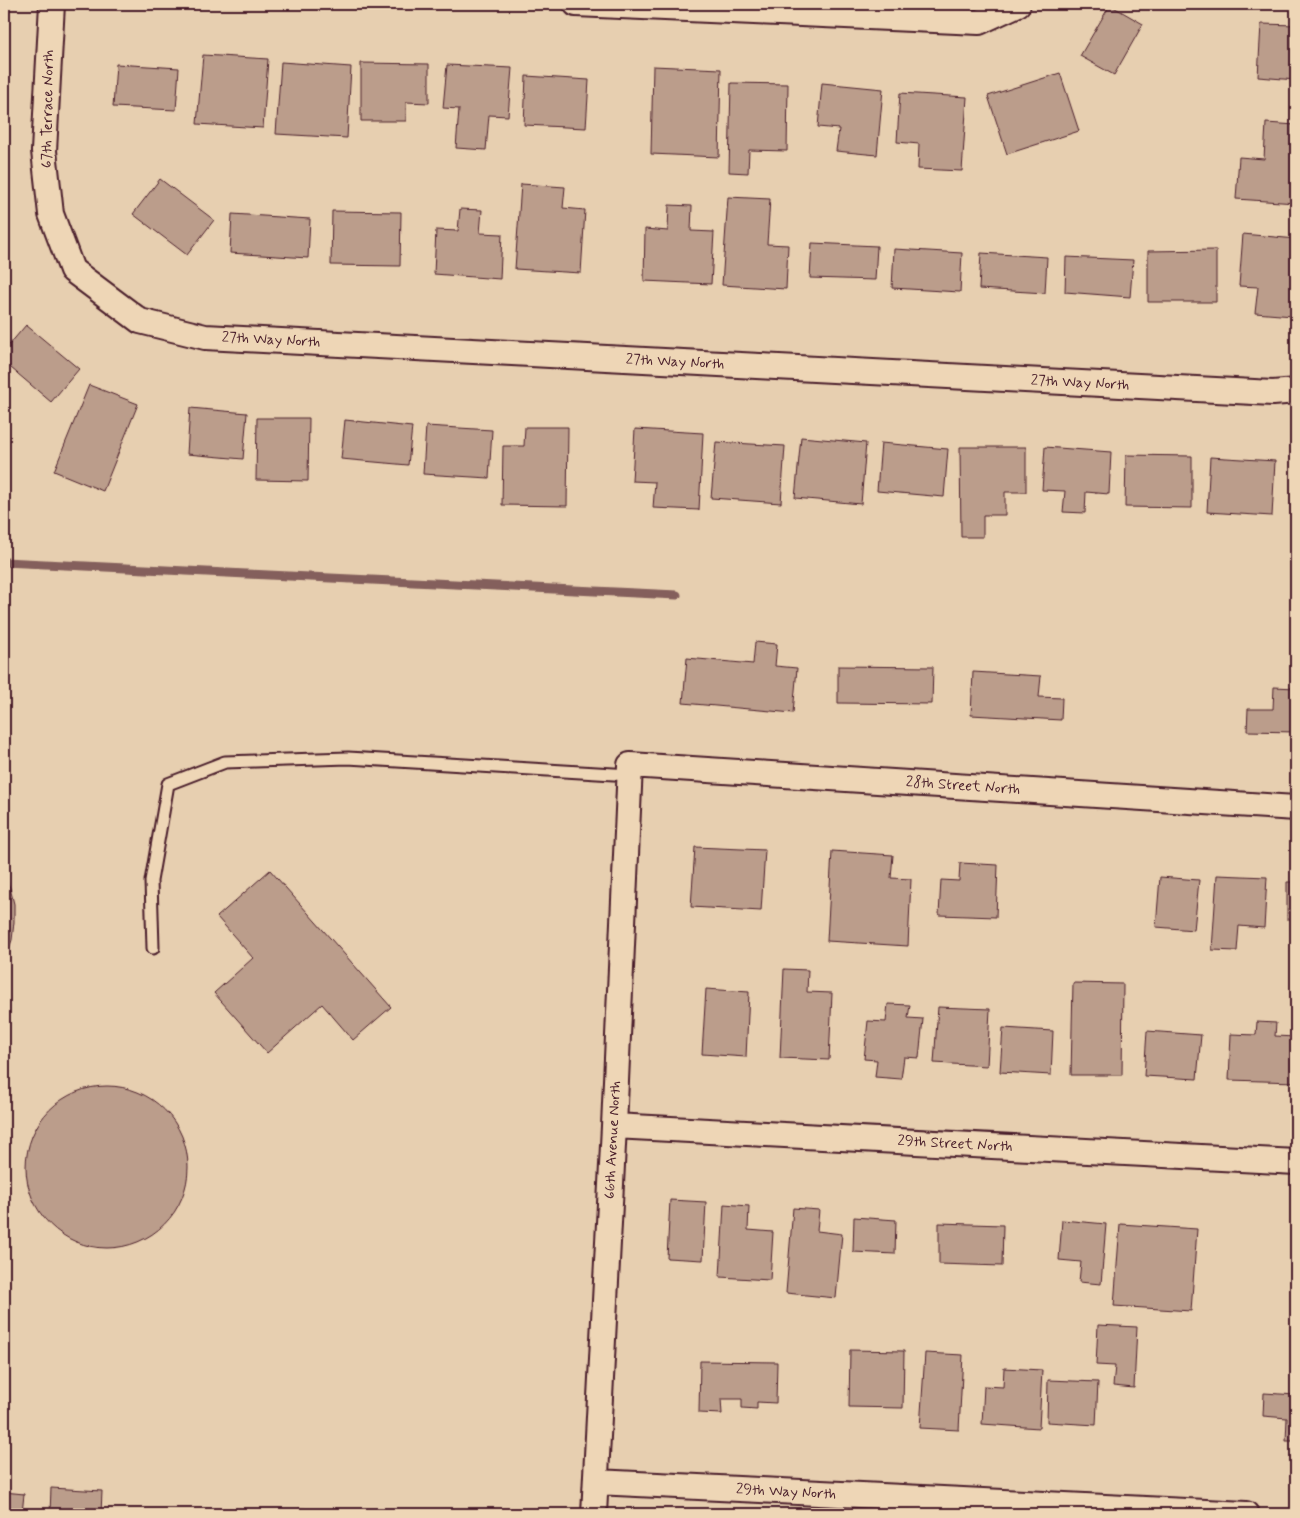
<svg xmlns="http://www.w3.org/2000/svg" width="1300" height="1518" viewBox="0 0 1300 1518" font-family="Mynerve,sans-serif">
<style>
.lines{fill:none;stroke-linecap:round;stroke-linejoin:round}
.stream{stroke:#845f5b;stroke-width:9}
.building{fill:#bb9d8b;stroke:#4a1f2b}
.service-casing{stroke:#4a1f2b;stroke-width:15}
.minor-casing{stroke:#4a1f2b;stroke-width:28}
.service{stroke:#eed6b6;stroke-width:11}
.minor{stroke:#eed6b6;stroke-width:24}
.labels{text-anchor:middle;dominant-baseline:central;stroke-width:4.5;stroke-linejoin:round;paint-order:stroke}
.street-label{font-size:15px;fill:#4a1f2b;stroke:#eed6b6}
</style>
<rect width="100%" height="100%" fill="#e7cfb0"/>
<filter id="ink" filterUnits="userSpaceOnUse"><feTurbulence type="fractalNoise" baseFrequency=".02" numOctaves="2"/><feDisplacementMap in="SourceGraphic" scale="10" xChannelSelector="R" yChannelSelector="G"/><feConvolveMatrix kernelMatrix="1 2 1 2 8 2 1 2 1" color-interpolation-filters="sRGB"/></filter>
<g filter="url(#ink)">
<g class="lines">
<path class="stream" d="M4,562L677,595"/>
</g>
<path class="building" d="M1110,5L1143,24L1114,75L1080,56Z
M1261,24L1296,25V80L1258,77Z
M203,55L268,59L263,128L197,124Z
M281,62L351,67L347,138L276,134Z
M361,63L429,64V103L406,102V121H361Z
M116,64L179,68L176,110L113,107Z
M447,65L512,68L508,116L489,115L486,150L456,148L459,109L443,108Z
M653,66L721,69L719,157L651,154Z
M1060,73L1079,131L1007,154L988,96Z
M526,76L589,80L586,128L524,125Z
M731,83L788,84L787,151L749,150L748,173L729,172Z
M822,83L883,89L877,155L836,151L839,129L818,127Z
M900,93L967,97L962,171L918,169L919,144L897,142Z
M1266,123L1296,125V203L1236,199L1239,157L1264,159Z
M160,179L214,220L187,255L133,214Z
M521,184L565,187L563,208L585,210L581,273L515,269Z
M728,197L770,199L767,244L788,245L786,289L722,285Z
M669,205L692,206L691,231L714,232L711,284L644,281L645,229L668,231Z
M460,209L482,210L480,233L502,234L500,279L434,274L436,230L458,231Z
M332,211L401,212L400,266L331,265Z
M232,214L310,219L308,258L230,253Z
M1243,234L1296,239V284L1293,316L1255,313L1258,287L1239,286Z
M812,243L877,246L875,280L810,278Z
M894,249L962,253L960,292L892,288Z
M1216,250V302H1148V251Z
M981,253L1047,257L1045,293L979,289Z
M1066,257L1133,260L1130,297L1065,292Z
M26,325L79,369L51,402L4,362V351Z
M89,385L138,404L103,491L54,471Z
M190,408L247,413L243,459L187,454Z
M257,418H309L308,481L256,480Z
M345,420L412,427L408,465L341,459Z
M426,426L492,430L489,478L423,474Z
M525,427H568L567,506L502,505L503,446H524Z
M635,429L703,433L699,510L653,508L655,482L632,481Z
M801,437L866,443L861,504L795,498Z
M716,442L785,446L781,503L711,498Z
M881,443L948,449L944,497L877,491Z
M960,447H1026V492H1005V515H983V537H961Z
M1045,447L1111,452L1109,494L1086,492L1085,513L1063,512L1065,491L1042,490Z
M1126,455L1192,456V508L1125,507Z
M1210,457L1275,461L1272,516L1207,512Z
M755,642L777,644L775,666L797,668L793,713L683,703L687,658L753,664Z
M838,666L933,667L932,704L838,703Z
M973,672L1041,676L1039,697L1062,698L1061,720L971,715Z
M1274,687L1296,688V732L1247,731L1248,709H1273Z
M695,847L765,850L761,911L691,907Z
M832,851L893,855L891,878L911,879L908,946L827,941Z
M960,863L998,865L996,917L939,915L941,880L959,881Z
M270,870L391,1007L353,1040L322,1004L267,1053L214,993L253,958L217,917Z
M4,872L10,888L14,904V922L12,940L4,962Z
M1217,875L1267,877L1264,928L1239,926L1237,951L1212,950Z
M1160,877L1199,880L1194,930L1156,927Z
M1287,882H1296V919H1287Z
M784,969L808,970L807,992L832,993L829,1060L780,1058Z
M1073,983L1123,984L1122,1075H1071Z
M706,989L749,992L746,1057L702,1054Z
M888,1004L910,1005L908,1018L923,1019L919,1058L904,1057L901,1079L875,1077L877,1060L864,1059L868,1021L886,1022Z
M938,1007L990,1009L987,1066L934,1063Z
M1257,1022L1276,1023L1275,1036L1296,1037V1082L1229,1080L1231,1034L1256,1035Z
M1003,1028L1053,1031L1051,1075L1000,1072Z
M1147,1031L1201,1035L1197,1079L1144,1076Z
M26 1167a81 81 0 1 1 162 0a81 81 0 1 1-162 0Z
M670,1200L706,1202L703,1260L667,1258Z
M724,1204L749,1206L748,1230L773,1232L770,1280L720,1277Z
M793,1208L819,1210L817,1231L842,1234L836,1298L786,1293Z
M854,1217L896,1220L895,1254L853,1252Z
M1062,1220L1106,1224L1101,1284L1079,1282L1081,1262L1059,1260Z
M939,1223L1003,1225L1002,1266L939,1264Z
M1120,1224L1197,1229L1191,1311L1114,1306Z
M1098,1325L1137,1327L1134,1388L1113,1386L1115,1366L1096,1365Z
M850,1350L904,1351L903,1408L849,1407Z
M925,1353L963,1355L959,1430L920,1428Z
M700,1361L777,1362L776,1403L757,1402V1409L742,1408V1399H721L722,1414L699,1413Z
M1004,1368L1042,1370L1039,1428L982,1424L984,1386L1003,1387Z
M1048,1380L1098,1382L1096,1425L1047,1422Z
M1264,1393L1296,1395V1441H1286L1287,1418L1263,1416Z
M51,1488L102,1491L101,1514H50Z
M4,1492L24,1494L22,1514H4Z
M299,1508L314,1509L313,1514H298Z"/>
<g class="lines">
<g class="service-casing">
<path id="service" d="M153,948L151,881L168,784L225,762L348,758L630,775"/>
</g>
<g class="minor-casing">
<path id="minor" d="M52,4L44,151L51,214L72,270L140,321L205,337L1273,393L1296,391
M576,4L979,22L1018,4
M614,1126L1296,1162
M596,1482L1246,1514
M594,1514L614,1126L630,765L1296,808"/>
</g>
<use href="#service" class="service"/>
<use href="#minor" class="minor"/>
</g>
</g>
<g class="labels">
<g class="street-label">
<text transform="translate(48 109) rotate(-89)">67th Terrace North</text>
<text transform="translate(271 340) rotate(3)">27th Way North</text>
<text transform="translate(675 362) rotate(3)">27th Way North</text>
<text transform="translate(1080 383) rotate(3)">27th Way North</text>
<text transform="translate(963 786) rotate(4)">28th Street North</text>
<text transform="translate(613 1140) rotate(-87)">66th Avenue North</text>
<text transform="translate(955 1144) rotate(3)">29th Street North</text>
<text transform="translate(786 1492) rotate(3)">29th Way North</text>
</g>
</g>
<rect width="1300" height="1518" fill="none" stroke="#eed6b6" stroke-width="20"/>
<rect x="10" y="10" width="1280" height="1498" fill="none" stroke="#4a1f2b" stroke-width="2" filter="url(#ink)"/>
</svg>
